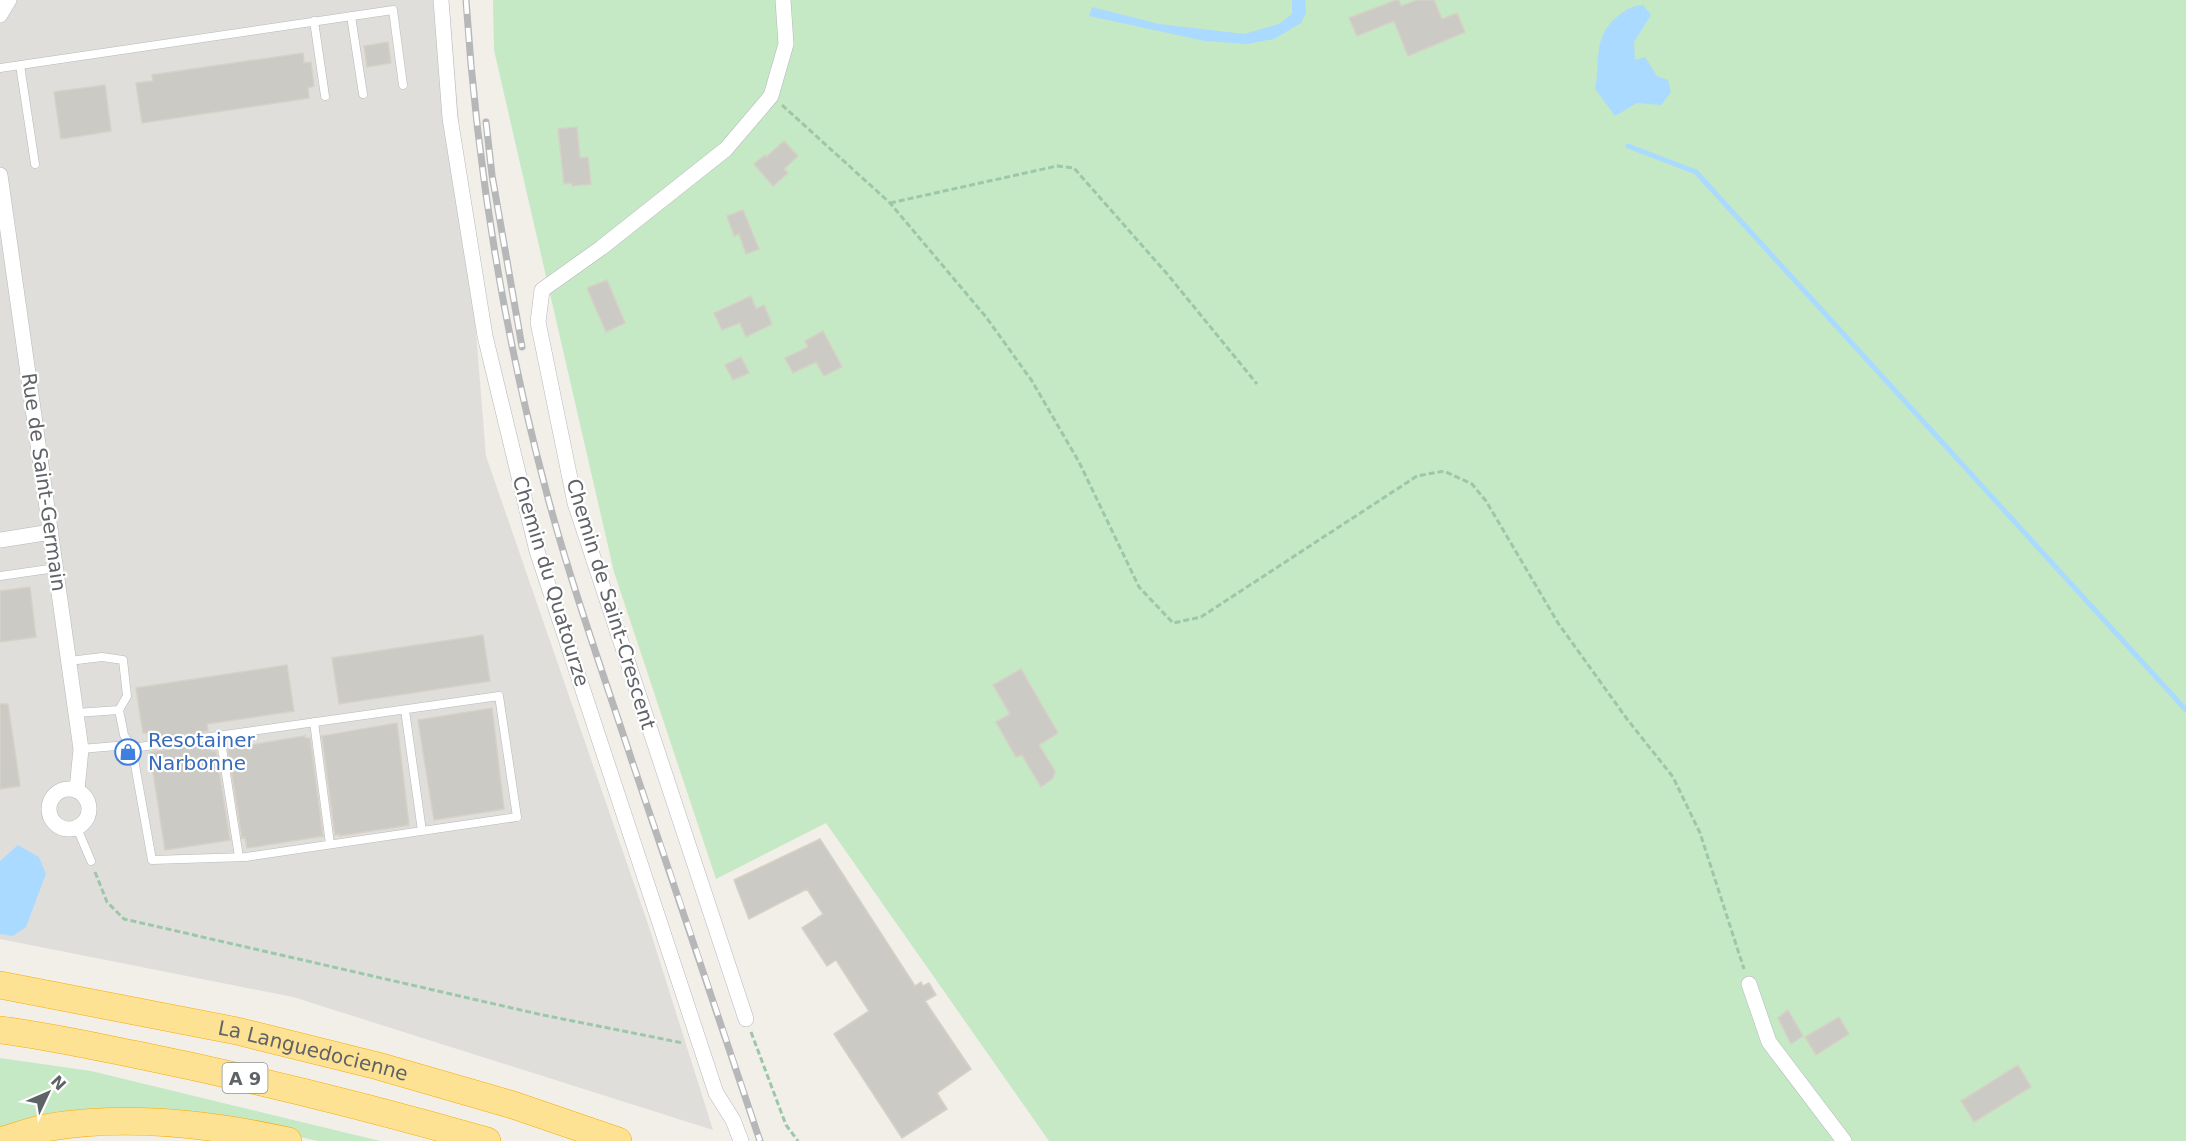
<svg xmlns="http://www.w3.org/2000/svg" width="2186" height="1141" viewBox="0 0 2186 1141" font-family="'DejaVu Sans',sans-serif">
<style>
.industrial{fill:#e0deda}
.green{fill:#c5e8c5}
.water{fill:#aadaff}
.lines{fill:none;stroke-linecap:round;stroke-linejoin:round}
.stream{stroke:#aadaff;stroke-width:5}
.building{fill:#cccac5;stroke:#d6d1c6;stroke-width:1.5}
.service-casing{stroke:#b5b8bc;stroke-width:9}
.minor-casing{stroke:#b5b8bc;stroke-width:16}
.motorway-casing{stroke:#f9ab00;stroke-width:28}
.path{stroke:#9cc7a9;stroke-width:3;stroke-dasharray:6 3;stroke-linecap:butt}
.service{stroke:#fff;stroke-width:8}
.minor{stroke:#fff;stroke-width:15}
.motorway{stroke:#fde293;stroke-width:27}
.rail-casing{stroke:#b6b7b8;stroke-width:7}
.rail{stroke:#fff;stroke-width:4.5;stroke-dasharray:14;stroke-linecap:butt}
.labels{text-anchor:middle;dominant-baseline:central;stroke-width:4.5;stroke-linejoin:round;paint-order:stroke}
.shield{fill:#fff;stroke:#8f9295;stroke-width:1.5}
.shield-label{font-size:18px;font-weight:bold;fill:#5f6368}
.street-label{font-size:20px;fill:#5f6368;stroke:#fff}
.shop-label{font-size:20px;fill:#366cbe;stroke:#fff;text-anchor:start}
</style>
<rect width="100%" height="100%" fill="#f1efe8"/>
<path class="industrial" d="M0,0H449L486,456L649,927L713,1130L293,997L0,939Z"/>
<path class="green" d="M493,0H2186V1141H1049L826,823L716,879L614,572L494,50Z
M0,1058L91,1071L380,1141H318L239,1123L0,1133Z"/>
<path class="water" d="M1292,0H1305L1306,13L1301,23L1274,39L1247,44L1205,41L1089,16L1092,7L1159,24L1244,34L1279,24L1292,14Z
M1643,5L1651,15L1634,42L1635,60L1645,57L1657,76L1668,80L1671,92L1661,105L1637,103L1615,116L1595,89C1601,61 1592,36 1618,16C1627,9 1631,6 1643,5Z
M18,845L39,857L46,874L26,927L13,936L0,934V861Z"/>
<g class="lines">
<path class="stream" d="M1628,146L1696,172L2186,710"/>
</g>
<path class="building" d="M1396,0H1399L1401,6L1417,0H1434L1442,19L1457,13L1465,32L1408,56L1394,21L1357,36L1349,18Z
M388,42L391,63L367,67L364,46Z
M303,53L304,63L311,62L314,86L308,88L309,98L142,123L136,83L153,81L152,75Z
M105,85L111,131L61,139L54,92Z
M577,127L580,158L588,157L591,184L572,186V183L564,184L558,129Z
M784,141L798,156L784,169L788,173L773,186L754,164L765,155L766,157Z
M743,210L759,249L746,254L739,234L734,236L727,216Z
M607,280L625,323L606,332L587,288Z
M751,296L756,309L764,305L772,324L746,337L740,323L722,330L714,313Z
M823,331L842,367L824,376L816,362L793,373L785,358L808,347L805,341Z
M741,357L749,373L733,380L725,365Z
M30,587L36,637L0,642V591Z
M483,635L490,681L339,704L332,658Z
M287,665L294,711L207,724L208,731L148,740L147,733H143L136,688Z
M1021,669L1058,733L1039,745L1055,771L1053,778L1041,787L1022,755L1016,757L996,722L1010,714L993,685Z
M0,704H8L20,786L0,789Z
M492,708L504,809L434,820L418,720Z
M397,723L409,825L339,836V834L335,835L322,736Z
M305,736V738H310L323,836L247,848L245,837L242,838L228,749Z
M210,743L211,751H216L230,840L165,850L150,752Z
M820,839L915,986L921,982L923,986L929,983L936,995L925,1001L971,1069L937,1093L947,1109L902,1138L834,1034L869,1011L836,960L827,966L802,928L823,914L807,889L749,919L734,880Z
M1788,1010L1803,1036L1791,1044L1778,1018Z
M1839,1017L1849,1034L1816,1055L1805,1037Z
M2018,1065L2031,1087L1974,1122L1961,1101Z"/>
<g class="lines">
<g class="service-casing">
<path id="service" d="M351,16L363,94
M314,21L325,96
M20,65L35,164
M0,68L393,10L403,85
M0,576L56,568
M69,661L102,657L123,660L127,696L119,710
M405,710L422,831
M76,713L119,710L124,735L132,748L499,696L517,817L246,857L152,860L132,748L116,746L81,749
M314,722L330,844
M220,735L239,857
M77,828L91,861"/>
</g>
<g class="minor-casing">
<path id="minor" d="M441,0L450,118L485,336L537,551L716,1093L733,1120L741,1141
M0,15L9,0
M0,175L81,749L77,790
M0,540L51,532
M49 809a20 20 0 1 1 40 0a20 20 0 1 1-40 0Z
M1749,984L1769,1042L1844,1141
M746,1019L575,503L538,322L542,290L601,248L726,149L771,96L786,44L783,0"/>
</g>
<g class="motorway-casing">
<g id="motorway">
<path id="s1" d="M0,985L237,1031L378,1066L513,1105L618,1141"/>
<path d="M0,1030C47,1036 92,1046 138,1055C256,1079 372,1108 487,1141"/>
<path d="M0,1141C15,1137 30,1131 45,1128C123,1114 211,1124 288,1141"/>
</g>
</g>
<path class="path" d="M782,105L890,203L986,317L1032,381L1079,462L1139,587L1173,623L1201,617L1417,476L1444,471L1472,484L1486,501L1558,623L1627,719L1673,777L1700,833L1744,969
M890,203L1057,166L1074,168L1168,275L1257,384
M95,872L107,902L124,919L538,1014L683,1043
M751,1032L786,1125L798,1141"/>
<use href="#service" class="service"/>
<use href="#minor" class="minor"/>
<use href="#motorway" class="motorway"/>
<g class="rail-casing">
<path id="rail" d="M466,0C477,168 504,335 548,498C572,587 604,676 633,764C676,889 718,1015 760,1141
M486,122L492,175L522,347"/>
</g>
<use href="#rail" class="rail"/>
</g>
<defs>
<g id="shop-ring" transform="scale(1.35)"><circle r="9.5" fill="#fff" stroke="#3f7fe0" stroke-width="1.5"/><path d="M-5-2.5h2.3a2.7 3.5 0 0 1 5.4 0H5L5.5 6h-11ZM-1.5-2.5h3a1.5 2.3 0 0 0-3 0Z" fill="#3f7fe0"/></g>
</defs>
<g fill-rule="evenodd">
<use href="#shop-ring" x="128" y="752"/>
</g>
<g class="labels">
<rect class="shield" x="222.5" y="1063" width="45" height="30" rx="4.5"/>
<g class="shield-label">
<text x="245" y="1078">A 9</text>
</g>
<g class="street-label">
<text transform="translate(44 482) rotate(82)">Rue de Saint-Germain</text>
<text transform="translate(551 581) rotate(73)">Chemin du Quatourze</text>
<text transform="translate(611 604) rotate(73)">Chemin de Saint-Crescent</text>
<text stroke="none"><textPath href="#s1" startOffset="320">La Languedocienne</textPath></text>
</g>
<g class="shop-label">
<text x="148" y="740">Resotainer<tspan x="148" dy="23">Narbonne</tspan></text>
</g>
</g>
<g transform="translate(48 1093) rotate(46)" stroke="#ffffff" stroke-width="4.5" paint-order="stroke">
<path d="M0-4.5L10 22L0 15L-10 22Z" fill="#5f6368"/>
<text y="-9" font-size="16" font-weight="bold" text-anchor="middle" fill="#5f6368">N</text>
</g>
</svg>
